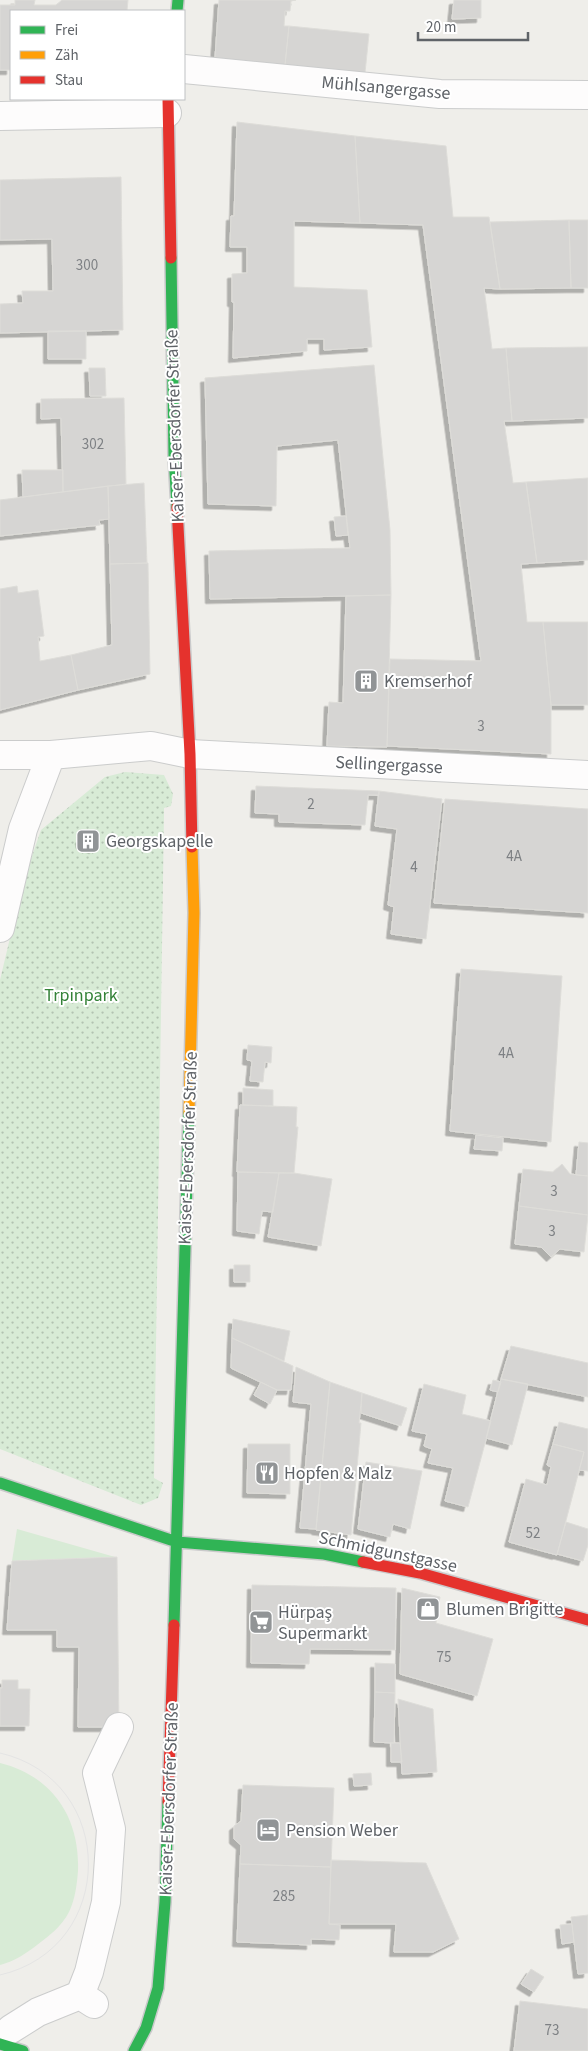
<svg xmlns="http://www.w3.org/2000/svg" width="588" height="2051" viewBox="0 0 588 2051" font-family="'Source Sans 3',sans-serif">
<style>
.grass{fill:#d8ebd6}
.park{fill:url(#park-dots)}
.building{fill:#d6d5d3;stroke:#deddd9;filter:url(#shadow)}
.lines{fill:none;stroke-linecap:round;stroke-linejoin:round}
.street-casing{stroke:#cbcccc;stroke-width:30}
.fast-casing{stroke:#cacacb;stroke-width:14}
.slow-casing{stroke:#cacacb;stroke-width:14}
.jam-casing{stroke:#cacacb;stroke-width:14}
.street{stroke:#fdfcfc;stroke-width:28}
.fast{stroke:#30b455;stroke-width:11}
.slow{stroke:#ff9f0a;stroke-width:11}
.jam{stroke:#e5322d;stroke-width:11}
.tram{stroke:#e4e4e4;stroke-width:1}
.labels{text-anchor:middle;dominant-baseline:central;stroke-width:4;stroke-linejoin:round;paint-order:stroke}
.number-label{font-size:15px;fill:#7e8184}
.street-label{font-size:18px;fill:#5f6368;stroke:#fff}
.poi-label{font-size:18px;fill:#5f6368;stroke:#fff;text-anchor:start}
.park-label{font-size:18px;fill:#348238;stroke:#fff}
</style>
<defs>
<pattern id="park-dots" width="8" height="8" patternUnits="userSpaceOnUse" patternTransform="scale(1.25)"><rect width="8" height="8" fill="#d8ebd6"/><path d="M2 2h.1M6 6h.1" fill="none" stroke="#b2c2b1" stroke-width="1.8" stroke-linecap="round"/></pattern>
<filter id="shadow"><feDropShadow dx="-4.5" dy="4.5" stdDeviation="0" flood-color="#0004"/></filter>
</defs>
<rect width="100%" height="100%" fill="#efeeea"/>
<path class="grass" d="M17,1529L115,1557L12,1561Z
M0,1763C53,1776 80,1818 78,1871C77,1884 75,1900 69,1912C62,1926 49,1936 37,1945C27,1953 13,1962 0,1965Z"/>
<path class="park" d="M125,772L164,775L173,794L171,806L164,808V814L154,1478L163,1483L158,1498L141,1505L0,1449V980L24,879L41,830L105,777Z"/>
<path class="building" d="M15,0H35L34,5H56L62,0H128L127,11H11V70H0V5H15Z
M219,0H296L291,1L290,11H285L284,26H289L285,65L215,58Z
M454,0H481V18L452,19Z
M289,26L369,34L365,73L285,65Z
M237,122L355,136L360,223L294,221V287L367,290L372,347L324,350V339H307V351L233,358L234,302H232V274L247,273V247H230L231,216H234Z
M355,136L446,146L453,217H489L500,289L484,288L492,349L506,348L512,421H504L513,483L526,482L537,563L521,564L527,622H543L551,705V754L387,746L390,659L481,661L423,225L360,223Z
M121,177L123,330L0,333V304L23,303L22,291H53L52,239L0,240V180Z
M569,220H588V288H571Z
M569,220L571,288L500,289L490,222Z
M48,331H86V359H48Z
M588,347V418L512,421L506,348Z
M374,365L390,530L391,595L210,599L209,551L350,548L338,440L277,446L276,506L208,504L205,378Z
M89,368H105L106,396H90Z
M124,398L126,484L63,492L61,418L41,419V399Z
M22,470H63V492L23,497Z
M588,478V560L537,563L526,482Z
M144,483L147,563L110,564L108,486Z
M108,486L109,519L99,520L100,525L0,536V500Z
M346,516L348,535L336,536L334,517Z
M148,563L150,674L78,690L71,655L112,645L110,564Z
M17,586L18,593L38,590L44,636L38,637L40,661L71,655L78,690L0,710V589Z
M391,595L387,747L327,746L329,702L343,703L346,596Z
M543,622H588V705H551Z
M256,786L379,791V795H368L365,825L279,822V814L255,813Z
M379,791L442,799L426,939L391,934L394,907L388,905L397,829L375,826Z
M445,799L588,809V913L434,903Z
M95,831L94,849L81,844L80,839Z
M461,969L562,976L551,1142L450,1131Z
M248,1045L272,1047L271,1063L265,1062L263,1082L250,1081L252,1061L247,1060Z
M243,1088L273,1090V1106L243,1105Z
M240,1105L297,1107L296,1127H298L294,1173L237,1172Z
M476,1135L503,1138L502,1151L474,1149Z
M579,1142L588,1143V1176L576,1175Z
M562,1164L570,1174L588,1176V1215L519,1206L523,1169L553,1172Z
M238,1172L279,1173L273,1212L262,1211L259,1234L237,1231Z
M279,1173H294L332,1179L321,1246L268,1237Z
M519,1206L588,1215L584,1252L560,1249L551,1257L541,1247L515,1244Z
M234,1265H250V1282H234Z
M233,1319L290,1331L284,1361L232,1338Z
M232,1338L293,1366L291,1390H277L231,1368Z
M511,1346L588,1363V1397L501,1379Z
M296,1367L330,1382L316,1529L300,1528L311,1404L293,1402Z
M501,1379L528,1384L512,1445L486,1438Z
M493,1380L501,1382L498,1392L490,1390Z
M261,1382L277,1390L270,1404L254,1395Z
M330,1382L362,1393L359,1423H361L351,1535L316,1530Z
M424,1384L466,1395L462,1414L491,1421L468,1507L445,1501L453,1468L428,1463L432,1449L424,1446L427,1434L412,1431Z
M362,1393L407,1408L401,1426L361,1413Z
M559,1422L588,1429V1471L579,1470L584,1452L553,1444Z
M248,1444H290V1494L247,1493Z
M553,1444L584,1452L557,1555L509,1542L526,1479L547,1485L551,1467L547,1465Z
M366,1462L422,1471L410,1529L393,1524L390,1537L358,1529Z
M566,1522L588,1529V1545L583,1561L557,1554Z
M117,1557L119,1727H78L79,1647H57V1630H7L12,1561Z
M252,1585L396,1588L395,1650L310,1649L309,1664L251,1663Z
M402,1588L440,1597L436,1623L493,1639L477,1696L400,1674Z
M375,1663L395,1664V1693L375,1692Z
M2,1680H18V1689H30L29,1726H0V1688H2Z
M375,1692L395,1693L394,1743L374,1742Z
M398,1699L433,1709L437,1772L402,1774Z
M391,1743H400L402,1762H391Z
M371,1773L372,1785L354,1786L353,1774Z
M243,1785L334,1788L331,1867L240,1864L241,1845L234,1839V1826L241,1821Z
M331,1860L426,1863L459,1939L433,1952H394L396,1924H329Z
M240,1864L331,1867L329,1924L340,1925L339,1940L311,1939V1945L237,1942Z
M588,1915V1973L578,1974L571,1917Z
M572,1924L574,1942L562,1944L560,1925Z
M531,1969L544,1977L534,1992L521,1984Z
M520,2001L588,2009V2051H514Z"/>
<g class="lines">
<g class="street-casing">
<path id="street" d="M184,69L440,94L588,95
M0,116L167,113
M0,755H51L151,746L190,754L588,775
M0,928L23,829L51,755
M80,1995L89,1972L106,1902L111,1829L97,1773L119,1727
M11,2029L38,2012L80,1995L94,2004"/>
</g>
<g class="fast-casing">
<path id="fast" d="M177,11L178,0
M171,258L174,456L177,507
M0,1483L177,1542L324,1554L363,1562
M174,1625L189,1113
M0,2044L23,2051
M134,2051L146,2028L158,1988L165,1902L168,1802"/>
</g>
<g class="slow-casing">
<path id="slow" d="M189,1113L194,913L192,847"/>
</g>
<g class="jam-casing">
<path id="jam" d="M168,99L171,258
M177,507L190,754L192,847
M363,1562L420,1573L588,1620
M168,1802L174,1625"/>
</g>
<use href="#street" class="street"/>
<use href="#fast" class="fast"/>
<use href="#slow" class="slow"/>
<use href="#jam" class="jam"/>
<path class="tram" d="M0,1753C118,1780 118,1948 0,1975"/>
</g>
<defs>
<g id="building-square" transform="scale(1.25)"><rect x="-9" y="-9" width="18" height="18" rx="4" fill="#919496" stroke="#fff"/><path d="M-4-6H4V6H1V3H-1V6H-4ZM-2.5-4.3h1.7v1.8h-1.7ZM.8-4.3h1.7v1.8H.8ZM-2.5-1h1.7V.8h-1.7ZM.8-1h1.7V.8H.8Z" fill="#fff"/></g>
<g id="restaurant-square" transform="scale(1.25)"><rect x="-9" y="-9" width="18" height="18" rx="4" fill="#919496" stroke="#fff"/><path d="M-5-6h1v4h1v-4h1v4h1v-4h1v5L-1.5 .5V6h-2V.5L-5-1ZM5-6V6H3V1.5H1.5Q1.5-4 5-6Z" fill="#fff"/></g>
<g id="shop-square" transform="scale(1.25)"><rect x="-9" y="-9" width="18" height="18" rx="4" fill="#919496" stroke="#fff"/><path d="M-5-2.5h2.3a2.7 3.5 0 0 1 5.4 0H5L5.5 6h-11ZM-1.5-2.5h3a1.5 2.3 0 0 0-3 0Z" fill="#fff"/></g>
<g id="supermarket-square" transform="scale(1.25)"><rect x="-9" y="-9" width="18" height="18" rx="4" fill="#919496" stroke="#fff"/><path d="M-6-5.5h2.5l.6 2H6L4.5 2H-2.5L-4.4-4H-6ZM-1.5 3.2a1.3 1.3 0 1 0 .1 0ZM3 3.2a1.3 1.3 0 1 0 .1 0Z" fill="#fff"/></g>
<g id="hotel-square" transform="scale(1.25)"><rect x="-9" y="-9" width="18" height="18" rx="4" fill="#919496" stroke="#fff"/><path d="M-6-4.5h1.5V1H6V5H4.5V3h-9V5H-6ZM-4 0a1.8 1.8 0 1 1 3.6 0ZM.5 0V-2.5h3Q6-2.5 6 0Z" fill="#fff"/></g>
</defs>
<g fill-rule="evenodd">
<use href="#building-square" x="366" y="681"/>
<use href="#building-square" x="88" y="841"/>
<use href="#restaurant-square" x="267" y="1473"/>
<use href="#shop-square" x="428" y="1609"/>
<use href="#supermarket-square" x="261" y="1622"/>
<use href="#hotel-square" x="268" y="1830"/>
</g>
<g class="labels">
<g class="number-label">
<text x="87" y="265">300</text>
<text x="93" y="444">302</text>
<text x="481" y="726">3</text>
<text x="311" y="804">2</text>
<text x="514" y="856">4A</text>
<text x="414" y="867">4</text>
<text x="506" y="1053">4A</text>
<text x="554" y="1191">3</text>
<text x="552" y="1231">3</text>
<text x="533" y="1533">52</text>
<text x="444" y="1657">75</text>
<text x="284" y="1896">285</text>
<text x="552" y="2030">73</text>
</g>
<g class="street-label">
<text transform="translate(386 88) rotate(5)">Mühlsangergasse</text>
<text transform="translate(175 426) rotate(-92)">Kaiser-Ebersdorfer Straße</text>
<text transform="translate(389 765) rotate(3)">Sellingergasse</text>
<text transform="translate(188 1148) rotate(-88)">Kaiser-Ebersdorfer Straße</text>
<text transform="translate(388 1552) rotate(12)">Schmidgunstgasse</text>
<text transform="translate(169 1799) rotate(-88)">Kaiser-Ebersdorfer Straße</text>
</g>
<g class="poi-label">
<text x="384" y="681">Kremserhof</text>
<text x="106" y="841">Georgskapelle</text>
<text x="284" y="1473">Hopfen &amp; Malz</text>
<text x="446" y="1609">Blumen Brigitte</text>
<text x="278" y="1612">Hürpaş<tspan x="278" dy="21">Supermarkt</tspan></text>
<text x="286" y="1830">Pension Weber</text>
</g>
<g class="park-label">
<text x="81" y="995">Trpinpark</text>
</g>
</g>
<rect x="10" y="10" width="175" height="90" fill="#ffffff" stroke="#bfc1c3"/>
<rect x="20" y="26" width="25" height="8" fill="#30b455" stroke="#bfc1c3"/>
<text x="55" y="35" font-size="15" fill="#5f6368">Frei</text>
<rect x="20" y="51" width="25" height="8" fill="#ff9f0a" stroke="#bfc1c3"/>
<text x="55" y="60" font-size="15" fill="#5f6368">Zäh</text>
<rect x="20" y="76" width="25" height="8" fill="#e5322d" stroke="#bfc1c3"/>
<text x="55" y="85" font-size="15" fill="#5f6368">Stau</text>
<path d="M418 32v8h110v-8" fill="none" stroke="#5f6368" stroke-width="2.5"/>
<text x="426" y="32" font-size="15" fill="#5f6368" stroke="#ffffff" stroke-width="4" paint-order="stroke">20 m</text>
</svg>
